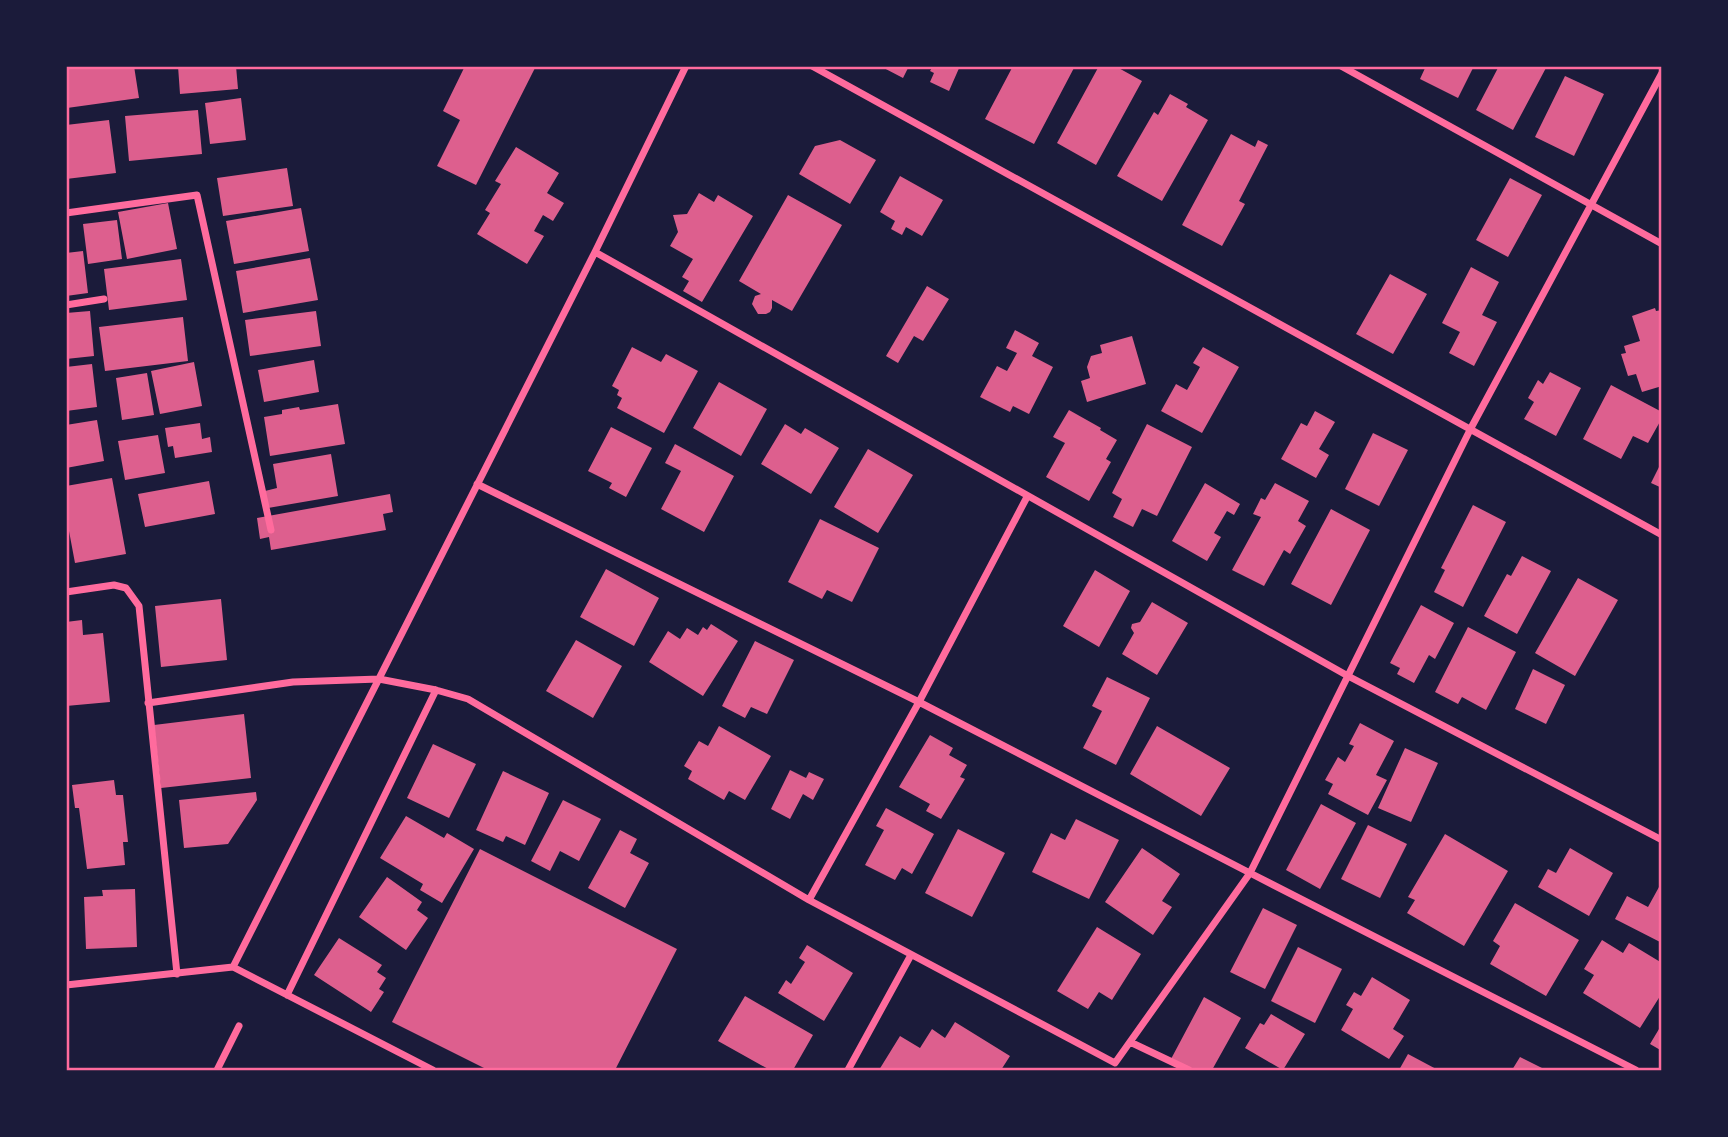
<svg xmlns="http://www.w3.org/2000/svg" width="1728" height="1137" viewBox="0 0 1728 1137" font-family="Rubik,sans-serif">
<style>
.building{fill:#dd5f8e}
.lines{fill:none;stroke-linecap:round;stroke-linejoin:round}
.minor{stroke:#ff6b9d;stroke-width:7}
.neatline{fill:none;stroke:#ff6b9d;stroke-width:2.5}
</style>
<rect width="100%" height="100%" fill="#1b1b3a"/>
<path class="building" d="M66,66H134L139,98L67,108Z
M178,66H236L238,89L180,94Z
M465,66H536L476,185L437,166L460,120L443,111Z
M880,66H909L903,78Z
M933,66H960L949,91L930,82L934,73L930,71Z
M1013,66H1075L1034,144L985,119Z
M1099,66H1115L1142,81L1096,165L1057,143Z
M1426,66H1474L1458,98L1420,79Z
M1499,66H1547L1513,130L1476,110Z
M1565,76L1604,94L1574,156L1535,137Z
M1170,94L1188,104L1186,107L1208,120L1162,201L1117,176L1154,112L1158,115Z
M241,98L246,140L210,144L205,103Z
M198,110L202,154L129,161L125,116Z
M109,120L116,173L66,179V125Z
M1231,134L1255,147L1258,140L1268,145L1239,201L1245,204L1222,246L1182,225Z
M840,140L876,160L850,204L799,174L815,146Z
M516,147L559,173L547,193L564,203L553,221L543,215L534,231L544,236L527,264L477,234L490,213L485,210L501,184L495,181Z
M287,168L293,206L223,216L217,178Z
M900,176L943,200L922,236L906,227L902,235L891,229L895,221L880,212Z
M1510,178L1542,195L1508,257L1476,240Z
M699,193L714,202L718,195L753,216L702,302L683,291L689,281L682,277L693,259L670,246L678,232L673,215L687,214Z
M788,195L842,225L792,311L772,300V308L770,312L766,314H758L752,304L755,296L761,294L739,281Z
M168,203L177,249L127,259L118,212Z
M301,208L309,251L234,264L226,221Z
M117,220L122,259L88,264L83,224Z
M83,251L88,293L66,296V253Z
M310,258L318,300L243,313L236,271Z
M181,259L187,300L109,310L104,269Z
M1471,267L1499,282L1482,315L1497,322L1474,366L1449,353L1460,332L1442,323Z
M1390,274L1427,294L1393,354L1356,334Z
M927,286L949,299L923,341L914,336L898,363L886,356Z
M1655,308L1656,311L1662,310V386L1642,392L1636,374L1628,376L1621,354L1626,353L1624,346L1640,341L1632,316Z
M90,311L94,356L66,359V313Z
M316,311L321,346L250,356L245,320Z
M183,317L188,361L105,371L99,327Z
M1015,330L1039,343L1032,356L1053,367L1029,414L1013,406L1010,412L980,397L997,366L1007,371L1017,353L1006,348Z
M1132,336L1146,384L1087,402L1081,381L1090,378L1087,367L1091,356L1102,353L1100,345Z
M632,347L661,362L666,354L698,371L664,433L617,408L622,398L617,395L619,390L612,386Z
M1203,347L1239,367L1202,433L1161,411L1176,384L1187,390L1200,367L1193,363Z
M314,360L319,392L264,402L258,370Z
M194,362L202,406L160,414L151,371Z
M92,364L97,407L66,411V367Z
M1550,372L1581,388L1556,436L1524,419L1534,402L1528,398L1538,380L1543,384Z
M147,373L154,415L122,420L116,378Z
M719,382L767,409L741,456L693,428Z
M1611,385L1662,412V418L1648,443L1633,436L1621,459L1583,439Z
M338,404L345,444L270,456L264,417L282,414V410L299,407L300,410Z
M1069,410L1101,428L1100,430L1117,440L1106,459L1111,462L1089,501L1046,477L1065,443L1053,437Z
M1315,411L1335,422L1319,449L1329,455L1316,478L1281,459L1301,423L1307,426Z
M97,420L104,461L66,468V425Z
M200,423L202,439L210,437L212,452L175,458L173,446L168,447L165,428Z
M785,424L801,434L805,428L839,448L811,494L761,464Z
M1147,424L1192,447L1157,516L1142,509L1133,527L1113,517L1122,499L1112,493Z
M611,427L652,448L626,497L609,488L612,483L588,471Z
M1373,433L1408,450L1379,506L1345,489Z
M158,435L165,473L125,480L118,441Z
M675,444L734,476L704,532L661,509L681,471L665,463Z
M868,449L913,475L878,533L834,507Z
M331,454L338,496L268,508L265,491L277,488L273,464Z
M1662,461V488L1651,483Z
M112,478L126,554L75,563L66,515V486Z
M209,481L215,514L145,527L138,494Z
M1205,483L1240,504L1234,515L1227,511L1214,533L1221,537L1207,561L1172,541Z
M1275,483L1309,501L1298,521L1306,526L1290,554L1284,550L1264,586L1232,570L1261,517L1253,514L1261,498L1265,500Z
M390,494L393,512L383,514L386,530L271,550L269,537L260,539L257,518Z
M1473,505L1506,522L1463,607L1434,592L1445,570L1441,568Z
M1331,509L1370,530L1331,605L1291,584Z
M820,519L879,548L852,602L827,590L822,599L788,582Z
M1522,556L1551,571L1517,634L1484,616L1507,574L1511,576Z
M606,569L659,598L634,646L580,617Z
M1095,570L1130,591L1099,647L1063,626Z
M1578,578L1618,600L1575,676L1535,653Z
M221,599L227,660L161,667L155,606Z
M1152,602L1188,623L1157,675L1122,654L1134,633L1131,628L1132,624L1140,622Z
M1421,605L1454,623L1435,659L1429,655L1414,683L1397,674L1400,668L1390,663Z
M82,620L83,635L103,633L110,702L66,706V622Z
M711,624L738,641L703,696L649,662L668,631L680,639L687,628L698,635L703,627L707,630Z
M1468,627L1516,652L1486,710L1462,697L1458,704L1435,692Z
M576,640L622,666L593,718L546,691Z
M755,641L794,660L767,714L751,707L745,718L722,706Z
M1533,669L1565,685L1546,724L1515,709Z
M1107,677L1150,698L1116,765L1083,748L1102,711L1092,706Z
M244,714L251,778L161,788L154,725Z
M1360,723L1394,741L1376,775L1387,780L1368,815L1328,794L1333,784L1325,780L1338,757L1345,762L1354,746L1349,744Z
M719,726L771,756L745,800L729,791L724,800L688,779L692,771L684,766L699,741L708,746Z
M1157,726L1230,768L1201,816L1130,774Z
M930,735L953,748L949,755L967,765L960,777L965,779L941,819L926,811L930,804L899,787Z
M433,744L476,764L449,818L407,798Z
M1405,748L1438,763L1411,822L1378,808Z
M790,770L806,778L809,772L824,779L813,800L803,794L790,819L771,809Z
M503,771L549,793L525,845L506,836L503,842L476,830Z
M114,780L116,795H123L128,842H123L125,865L87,869L79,808H75L72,785Z
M256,792L257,800L228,844L184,848L179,800Z
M563,800L601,819L579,861L560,851L550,871L531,861Z
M1321,804L1356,823L1320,889L1286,870Z
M886,808L934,834L912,874L902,868L895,880L865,865L884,830L876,826Z
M406,816L444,838L447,833L474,849L442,903L420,890L423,884L380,858Z
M1076,819L1119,840L1089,899L1032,872L1051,833L1065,840Z
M1368,825L1407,844L1380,898L1341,879Z
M958,829L1005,853L972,917L925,893Z
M620,830L637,839L630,853L649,863L625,908L588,888Z
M1445,834L1508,871L1464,946L1407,913L1415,900L1408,897Z
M1142,848L1180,874L1162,901L1172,907L1153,935L1105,902Z
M1570,848L1613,873L1589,916L1538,887L1548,869L1556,873Z
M480,849L677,949L615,1070H488L392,1022Z
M387,877L422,902L417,910L428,918L406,950L359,917Z
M1659,887L1662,888V943L1615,919L1627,896L1648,907Z
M135,889L137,947L86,949L84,897L103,896L102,890Z
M1515,903L1579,940L1546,996L1490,964L1500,946L1493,941Z
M1263,908L1297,925L1265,989L1230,972Z
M1097,927L1141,954L1112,1000L1099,992L1088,1009L1057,991Z
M339,938L382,965L377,972L386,978L379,989L384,992L371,1012L314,975Z
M1602,940L1623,953L1629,943L1662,963V993L1640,1028L1583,993L1594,975L1584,969Z
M807,945L853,973L824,1021L778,993L786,980L791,984L805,962L799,958Z
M1298,947L1342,969L1315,1023L1271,1001Z
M1372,977L1410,1000L1393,1029L1404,1036L1389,1059L1341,1030L1353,1009L1346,1005L1354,992L1361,996Z
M745,996L813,1035L793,1070H770L718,1041Z
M1204,997L1241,1018L1212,1070H1192L1171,1059Z
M1271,1014L1305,1034L1283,1070L1245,1048L1260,1023L1264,1025Z
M955,1022L1010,1056L1001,1070H879L900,1036L920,1048L932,1029L945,1038Z
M1662,1024V1051L1650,1044Z
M1408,1054L1438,1070H1399Z
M1520,1057L1546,1070H1512Z"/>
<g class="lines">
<path class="minor" d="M812,66L1662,535
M1341,66L1662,244
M66,213L197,195L271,530
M595,252L1348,676L1662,840
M66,305L104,299
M477,484L919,702L1250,873L1471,428L1662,73
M66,592L114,585L126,588L139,606L177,974
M148,703L293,682L379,679L436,690L468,699L809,900L1115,1063L1250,873L1636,1070
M809,900L919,702L1027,497
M233,967L595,252L686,66
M66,985L233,967L433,1070
M287,995L436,690
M1130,1042L1189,1070
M217,1070L239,1026
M848,1070L911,955"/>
</g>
<rect width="1728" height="1137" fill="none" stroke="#1b1b3a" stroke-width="136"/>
<rect x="68" y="68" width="1592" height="1001" class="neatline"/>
</svg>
